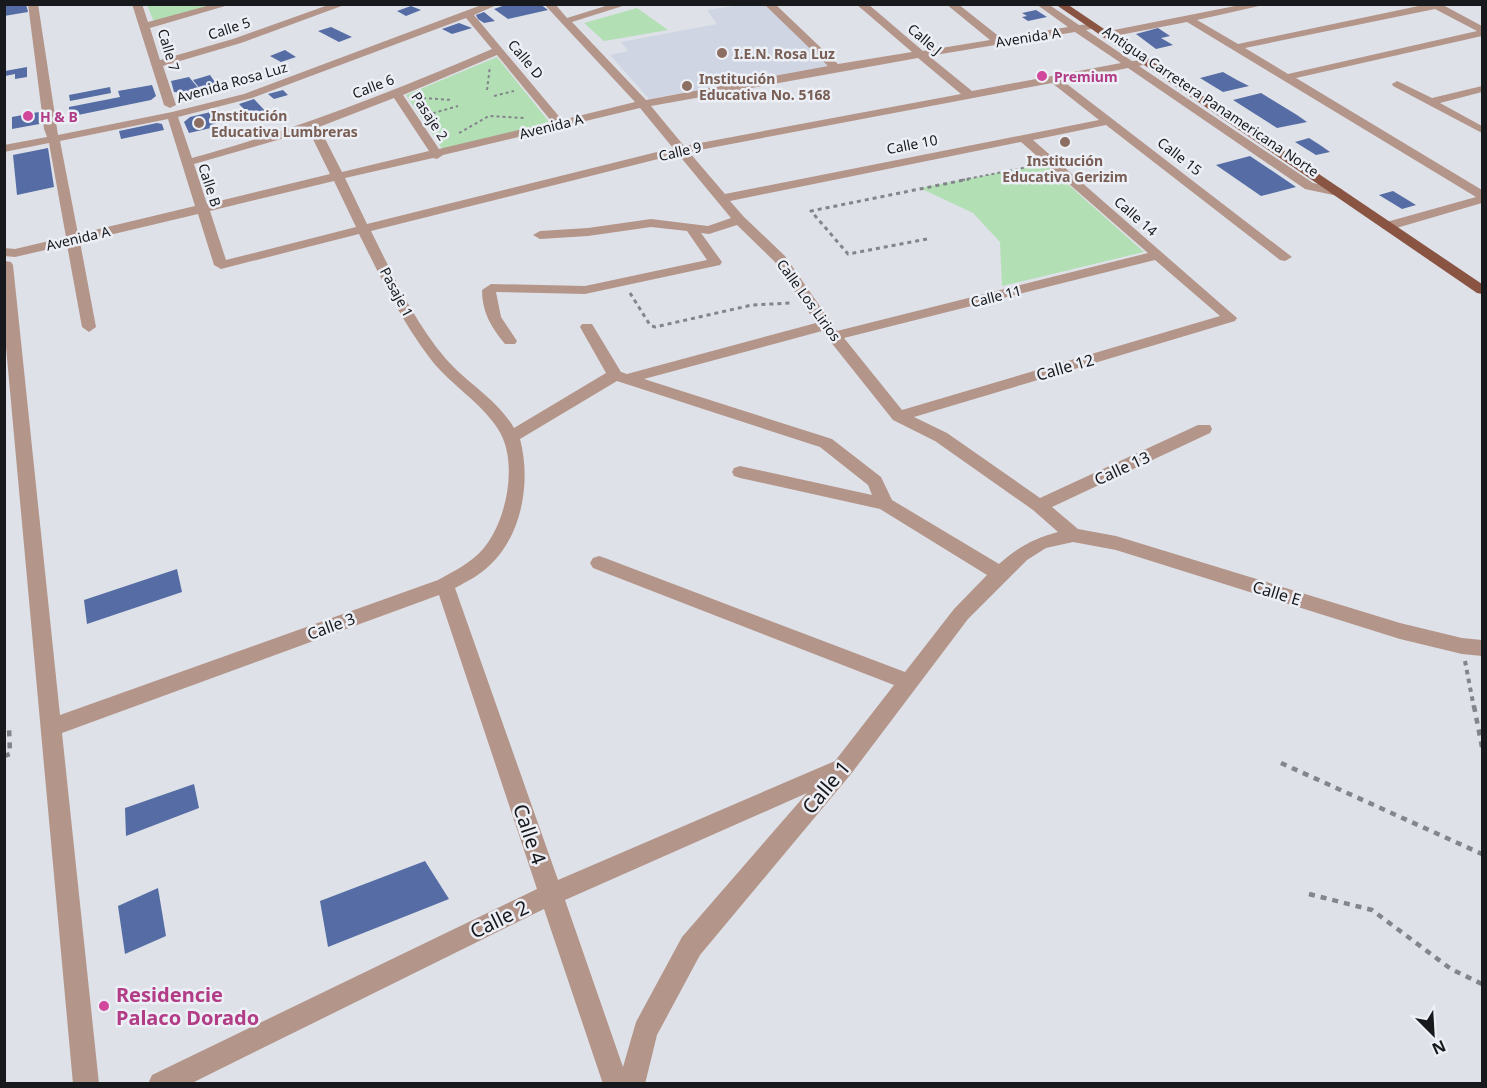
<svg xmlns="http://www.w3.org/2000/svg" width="1487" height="1088" viewBox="0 0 1487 1088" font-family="'Noto Sans',sans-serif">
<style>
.built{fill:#cfd5e3}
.green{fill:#b3dfb5}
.building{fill:#556da4}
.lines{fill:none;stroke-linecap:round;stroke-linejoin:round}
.path-far3{stroke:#83858b;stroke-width:2;stroke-dasharray:3 3;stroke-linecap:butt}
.path-far2{stroke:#83858b;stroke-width:3;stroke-dasharray:4 4;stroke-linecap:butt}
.path-far1{stroke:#83858b;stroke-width:4;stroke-dasharray:4.5 4.5;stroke-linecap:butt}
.path{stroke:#83858b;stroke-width:4.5;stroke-dasharray:6 6;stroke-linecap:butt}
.minor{fill:#b4958a;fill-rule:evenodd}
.major{fill:#8a5442;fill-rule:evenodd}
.education-dot{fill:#8d6e63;stroke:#eceff5;stroke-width:2}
.hotel-dot{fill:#d1479c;stroke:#eceff5;stroke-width:2}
.labels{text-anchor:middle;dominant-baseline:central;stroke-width:5;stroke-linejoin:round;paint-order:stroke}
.far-street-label{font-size:14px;fill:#18191c;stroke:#eceff5}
.far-education-label{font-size:14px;font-weight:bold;fill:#785e54;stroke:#eceff5;text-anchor:start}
.far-hotel-label{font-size:14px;font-weight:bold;fill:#b23c85;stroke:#eceff5;text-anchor:start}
.street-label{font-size:16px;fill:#18191c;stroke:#eceff5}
.near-street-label{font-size:20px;fill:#18191c;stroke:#eceff5}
.near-hotel-label{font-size:20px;font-weight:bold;fill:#b23c85;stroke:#eceff5;text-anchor:start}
</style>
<rect width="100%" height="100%" fill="#dee1e8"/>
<path class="built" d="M768,4L838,65L649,99L610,55L628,51L621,42L717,24L707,10L740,5Z"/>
<path class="green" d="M147,5H219L154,22Z
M637,8L668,30L604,41L584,23Z
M497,57L550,123L443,150L406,95Z
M1045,164L1144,252L1002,286L1000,242L973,213L920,188Z"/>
<path class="building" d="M4,4H26L28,12L4,16Z
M508,4H540L548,10L508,19L494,9Z
M411,6L421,10L406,16L397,11Z
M1036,10L1047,17L1028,21L1022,17L1027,16L1022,13Z
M484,12L495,21L484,23L478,19L476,15Z
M459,23L472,28L452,34L442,29Z
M331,27L352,37L339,42L318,31Z
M1158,28L1170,36L1161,38L1173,45L1156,49L1136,34Z
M285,50L296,57L281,62L270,56Z
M27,67V77L15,79V74L5,76V71Z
M1223,72L1237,80L1249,86L1223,92L1200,78Z
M210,75L217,85L200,89L193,80Z
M189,77L199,89L183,93L174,92L171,81Z
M152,85L156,96L151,100L78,115L69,114V107L120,97L118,91Z
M110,87L111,93L70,101L69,95Z
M283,90L288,95L274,99L268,94Z
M1261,93L1297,115L1307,122L1277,128L1233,100Z
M254,99L268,114L253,118L239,104Z
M219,110L225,121L213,124L215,127L189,133L184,122L190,117Z
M44,111L45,123L12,129V117Z
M157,123L162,124L164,130L121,139L119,131Z
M1309,138L1320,145L1330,152L1316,155L1295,142Z
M48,148L54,187L17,195L13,155Z
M1250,156L1274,172L1296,187L1261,196L1216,165Z
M1393,191L1416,205L1402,209L1379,195Z
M177,569L182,592L87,624L84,600Z
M194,784L199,808L126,836L125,808Z
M425,861L449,899L328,947L320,901Z
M158,888L166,936L125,954L118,906Z"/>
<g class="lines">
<path class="path-far3" d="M487,90L490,66
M494,96L514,91
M423,98L452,100
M427,115L458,106
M459,133L489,116L524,118
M962,180L1033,166"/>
<path class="path-far2" d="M927,239L848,254L811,211L969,179
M630,293L650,325L655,327L752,305L791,303"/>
<path class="path-far1" d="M1465,661L1474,708"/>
<path class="path" d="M1474,706L1482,747
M4,756L10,754L9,726
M1281,763L1482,854
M1309,894L1372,910L1451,969L1482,984"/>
<path class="minor" d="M28,4H38L58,135L172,112L244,94L484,4H499L474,15L562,120L635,102L544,4H555L567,18L612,4H629L572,22L646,100L828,66L764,4H775L838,64L912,52L856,4H868L923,51L990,40L946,4H958L1001,38L1068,27L1036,4H1048L1079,25L1096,24V28L1086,30L1132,61L1148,60V64L1139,66L1313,183L1342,189L1344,192L1338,196L1305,189L1128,68L1063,81L1292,257L1285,261L1280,260L1106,125L1033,140L1237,318L1235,321L914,417L947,433L1040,498L1198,425H1210L1212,429L1210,433L1052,507L1078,529L1116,536L1400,623L1462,638L1482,640V656L1462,654L1400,639L1116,550L1073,542L1046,548L1027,560L968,619L851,774L700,955L657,1035L645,1084H603L544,909L190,1084H148L152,1075L537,889L439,595L62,733L99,1084H73L4,325V261L11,262L13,265L60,715L438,580C454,571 471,563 483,549C507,521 519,461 498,429C480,401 449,384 429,357C401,320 380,276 359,234L221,269L214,265L198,214L80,242L96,327L89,332L82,327L67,245L15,257L4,256V248L15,249L66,237L49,143L4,152V145L47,137L44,129ZM466,18L492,49C392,92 297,129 192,158L178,117L252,98ZM1075,32L1121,63L972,91L929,56ZM497,55L552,122L439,149L403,95ZM918,58L961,94L684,146L651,106ZM1052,83L1099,120L725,194L689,152ZM394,98L429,151L342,172L319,127ZM640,108L673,148L367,224L345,178L433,158L437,159L443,155ZM168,119L195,206L78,234L60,141ZM309,131L330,174L207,204L194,164ZM1021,142L1148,253L837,331L785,256L744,217L730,201ZM678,154L731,218L708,226L651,219L588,228L540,231L533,235L540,239L588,236L651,227L687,231L707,260L585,286L491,284L482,290C482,312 491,327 505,344H515L517,341L501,317L496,292L585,294L720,265L722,262L701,233L709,234L737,225L775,262L816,323L627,374L621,372L592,324H582L580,327L606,373L514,428C498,400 467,383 446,359C414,322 393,275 371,231ZM334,181L356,227L226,260L210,211ZM1155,260L1220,316L902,410L844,338ZM822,331L893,420L935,441L1033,510L1058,532C1034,538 1017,548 999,564L892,500L881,477L832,439L644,379ZM617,381L820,447L868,485L872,495L740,466L734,468L732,472L734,476L740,478L880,509L987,575L954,609L905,672L605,558L599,556L593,558L590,563L593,568L894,685L835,761L558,880L455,588C468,581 480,575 490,565C523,534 531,480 520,439ZM807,793L682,937L636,1022L623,1067L565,900Z
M132,4H142L148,22L214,4H232L150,28L160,60L233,39L331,4H347L241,43L163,66L176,105L170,108L164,105Z
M1245,4H1268L1197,20L1238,44L1428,4H1441L1482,26V36L1296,78L1482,190V203L1393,229H1383L1381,226L1383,223L1476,197L1187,22L1104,38L1099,35L1104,32ZM1435,9L1477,31L1288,74L1245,48Z
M1397,81L1432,98L1482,86V92L1440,103L1482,126V133L1393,86L1392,84Z"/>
<path class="major" d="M1055,4H1067L1482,284V294L1477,293Z"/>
</g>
<g class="education-dot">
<circle cx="722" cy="53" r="6"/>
<circle cx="687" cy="86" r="6"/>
<circle cx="199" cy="123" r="6"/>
<circle cx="1065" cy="142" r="6"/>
</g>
<g class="hotel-dot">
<circle cx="1042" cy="76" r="6"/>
<circle cx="28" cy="116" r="6"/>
<circle cx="104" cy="1006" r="6"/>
</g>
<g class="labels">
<g class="far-street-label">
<text transform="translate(229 28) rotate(-18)">Calle 5</text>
<text transform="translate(1028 37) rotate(-9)">Avenida A</text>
<text transform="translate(925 39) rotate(40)">Calle J</text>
<text transform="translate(169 50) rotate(73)">Calle 7</text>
<text transform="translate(526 59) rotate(50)">Calle D</text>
<text transform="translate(232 82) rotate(-16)">Avenida Rosa Luz</text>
<text transform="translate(373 86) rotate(-21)">Calle 6</text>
<text transform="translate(1211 101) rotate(34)">Antigua Carretera Panamericana Norte</text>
<text transform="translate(430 116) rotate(57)">Pasaje 2</text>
<text transform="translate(551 126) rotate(-14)">Avenida A</text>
<text transform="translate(912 144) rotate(-11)">Calle 10</text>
<text transform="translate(680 151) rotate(-13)">Calle 9</text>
<text transform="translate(1180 156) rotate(38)">Calle 15</text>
<text transform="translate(210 185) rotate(72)">Calle B</text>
<text transform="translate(1136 216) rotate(41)">Calle 14</text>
<text transform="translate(78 238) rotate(-13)">Avenida A</text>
<text transform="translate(397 292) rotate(62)">Pasaje 1</text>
<text transform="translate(996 296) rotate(-14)">Calle 11</text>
<text transform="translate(809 300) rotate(54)">Calle Los Lirios</text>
</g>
<g class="far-education-label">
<text x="734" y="53">I.E.N. Rosa Luz</text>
<text x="699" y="78">Institución<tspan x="699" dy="16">Educativa No. 5168</tspan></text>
<text x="211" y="115">Institución<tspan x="211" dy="16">Educativa Lumbreras</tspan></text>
<text x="1065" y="160" text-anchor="middle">Institución<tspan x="1065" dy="16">Educativa Gerizim</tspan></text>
</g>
<g class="far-hotel-label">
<text x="1054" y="76">Premium</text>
<text x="40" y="116">H &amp; B</text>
</g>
<g class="street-label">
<text transform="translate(1065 367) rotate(-16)">Calle 12</text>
<text transform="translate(1122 468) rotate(-25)">Calle 13</text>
<text transform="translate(1277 593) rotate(17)">Calle E</text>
<text transform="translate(331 626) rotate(-20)">Calle 3</text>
</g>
<g class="near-street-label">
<text transform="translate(826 787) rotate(-50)">Calle 1</text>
<text transform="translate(530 834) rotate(71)">Calle 4</text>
<text transform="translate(499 919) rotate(-26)">Calle 2</text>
</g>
<g class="near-hotel-label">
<text x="116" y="994">Residencie<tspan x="116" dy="23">Palaco Dorado</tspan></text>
</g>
</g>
<rect width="1487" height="1088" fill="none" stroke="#18191c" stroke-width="12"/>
<g transform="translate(1433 1034) rotate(156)" stroke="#eceff5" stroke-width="4.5" paint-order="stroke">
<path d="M0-4.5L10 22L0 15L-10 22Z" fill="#18191c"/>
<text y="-9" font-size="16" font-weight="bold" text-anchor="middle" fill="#18191c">N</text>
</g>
</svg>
